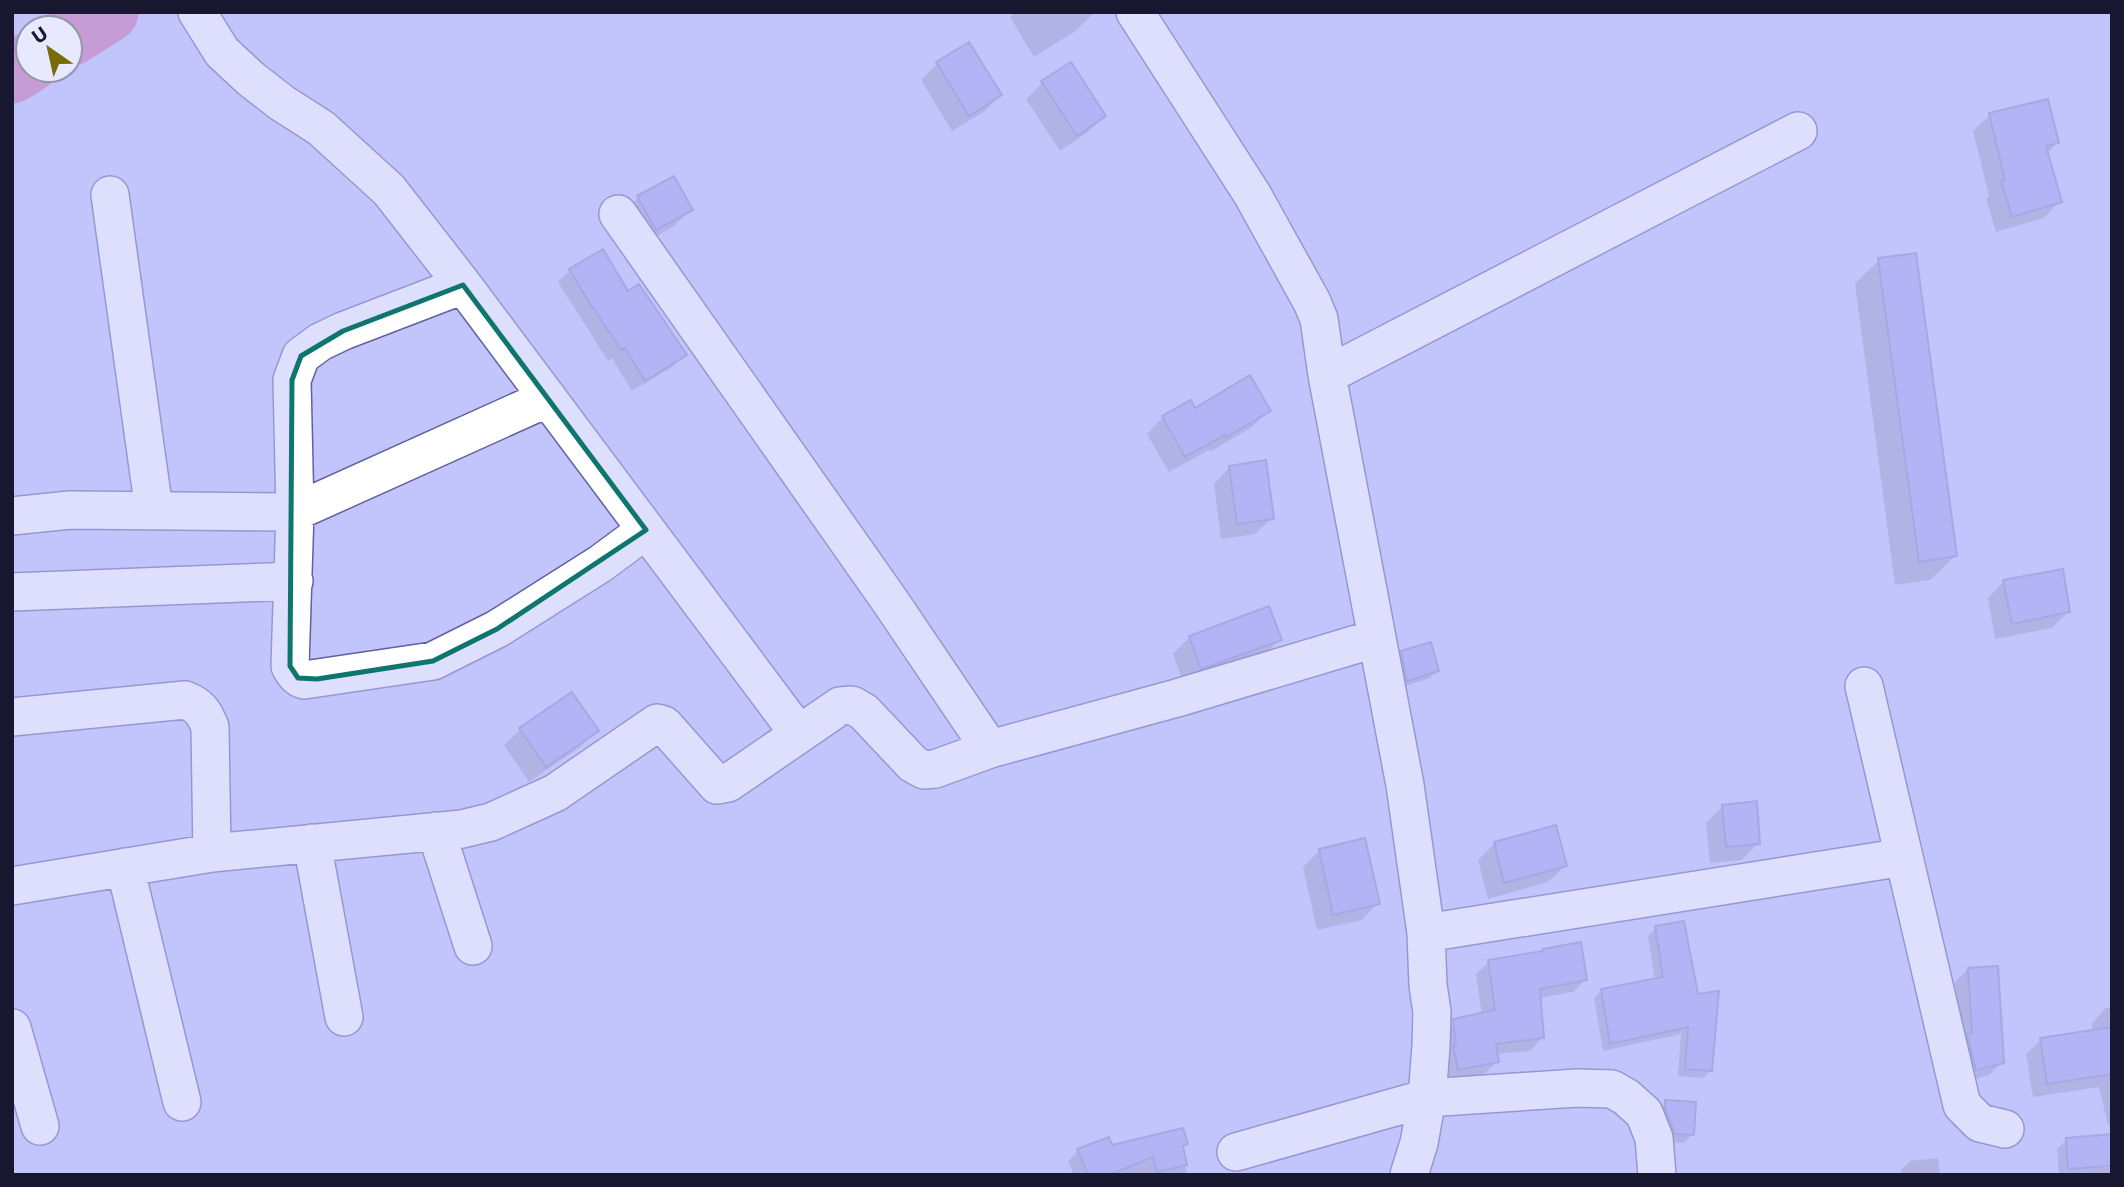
<svg xmlns="http://www.w3.org/2000/svg" width="2124" height="1187" viewBox="0 0 2124 1187" font-family="Commissioner,sans-serif">
<style>
.shadow{fill:#0003;fill-rule:evenodd}
.lines{fill:none;stroke-linecap:round;stroke-linejoin:round}
.river{stroke:#cb6aa9;stroke-width:61}
.building{fill:#9d9fef;stroke:#8385c6;stroke-width:2}
.street-casing{stroke:#60619f;stroke-width:40}
.street{stroke:#fff;stroke-width:37}
.marked{fill:none;stroke:#0f766e;stroke-width:5;stroke-linejoin:round}
</style>
<rect width="100%" height="100%" fill="#c2c5fc"/>
<path class="shadow" d="M1015,12H1090L1092,15L1075,31L1034,57L1010,17Z
M969,44L1000,95L984,112L952,131L921,80L937,64Z
M1042,83L1104,116L1088,132L1060,151L1026,99Z
M1990,115L2057,143L2046,154L2060,201L2044,218L1996,232L1986,199L1989,196L1973,131Z
M673,178L690,210L674,226L639,246L621,214L638,198Z
M1879,260L1955,556L1930,580L1895,585L1855,284Z
M570,270L627,293L685,355L672,367L632,391L612,358L608,361L558,282Z
M1194,410H1269L1252,427L1210,452L1209,450L1169,472L1147,434L1163,417Z
M1230,467L1272,518L1255,534L1221,539L1214,484Z
M2004,581L2068,612L2052,628L1995,639L1988,598Z
M1190,637L1280,640L1263,656L1184,684L1173,654Z
M1402,653L1437,670L1430,678L1399,688L1394,661Z
M521,729L596,731L580,747L529,782L504,745Z
M1723,806L1758,843L1742,860L1710,863L1706,823Z
M1555,827L1565,866L1548,882L1488,899L1478,860L1494,844Z
M1319,851L1378,903L1362,920L1317,930L1303,867Z
M1656,928L1711,1070L1703,1078L1678,1076L1681,1034L1603,1051L1594,998L1602,990L1655,980L1648,936Z
M1489,962L1586,979L1573,992L1539,998L1542,1038L1530,1051L1496,1054L1497,1062L1484,1074L1446,1081L1441,1034L1454,1021L1482,1015L1476,974Z
M1968,969L2002,1062L1989,1075L1963,1082L1955,982ZM1991,1065V1068L1968,1075L1967,1071Z
M2112,1007V1124L2108,1125L2099,1087L2033,1097L2026,1054L2041,1040L2093,1031L2092,1023L2106,1008Z
M1666,1102L1692,1135L1684,1143L1667,1142L1658,1110Z
M1178,1131L1187,1175H1074L1068,1161L1078,1151L1111,1147Z
M2101,1137L2104,1168L2112,1167V1175H2059L2057,1149L2066,1140Z
M1938,1158L1940,1175H1902L1901,1170L1910,1161Z"/>
<g class="lines">
<path class="river" d="M70,36L108,12
M12,73L28,63"/>
</g>
<path class="building" d="M969,42L1002,95L969,116L936,62Z
M1071,62L1106,116L1077,136L1041,81Z
M2048,99L2059,143L2046,146L2062,202L2012,217L2001,181L2005,180L1989,113Z
M674,176L693,210L656,230L637,196Z
M603,249L628,291L639,284L687,355L645,381L625,348L621,350L589,302L569,269Z
M1916,253L1957,556L1919,562L1878,258Z
M1250,375L1271,411L1226,437L1225,435L1185,457L1162,416L1191,400L1195,408Z
M1266,460L1274,519L1237,524L1229,466Z
M2063,569L2070,612L2012,624L2003,580Z
M1269,606L1282,640L1201,669L1189,636Z
M1431,642L1439,671L1407,681L1401,651Z
M572,692L599,731L546,767L519,728Z
M1757,801L1760,844L1726,847L1722,805Z
M1556,825L1567,866L1504,883L1494,842Z
M1365,838L1380,904L1333,915L1319,849Z
M1684,921L1698,994L1719,991L1712,1071L1685,1069L1688,1027L1610,1044L1601,989L1663,977L1655,926Z
M1581,942L1587,980L1540,989L1544,1038L1496,1044L1499,1062L1458,1070L1453,1045L1456,1044L1453,1019L1495,1010L1488,960L1543,951V949Z
M1998,966L2004,1063L1976,1071L1967,1034L1972,1033L1968,968Z
M2112,1027V1074L2047,1084L2040,1038Z
M1665,1100L1696,1102L1694,1135L1675,1134L1665,1108Z
M1183,1128L1188,1144L1183,1146L1187,1165L1157,1172L1153,1157L1109,1175H1088L1077,1149L1109,1137L1112,1145Z
M2112,1134V1166L2068,1169L2066,1138Z"/>
<g class="lines">
<g class="street-casing">
<path id="street" d="M197,12L222,52L251,79L282,103L321,128L389,190L463,285L799,734
M1135,12L1252,194L1312,302L1319,319L1327,375L1405,785L1426,933L1428,985L1432,1012L1431,1046L1427,1098L1419,1143L1409,1175
M110,195L154,510
M618,214L890,601L990,749
M463,285L343,331L320,342L301,356L292,380L295,512L290,666C294,673 297,678 304,680L433,661L497,629L600,564L646,530
M1327,375L1798,131
M12,516L70,510L295,512L548,398
M12,592L294,581
M12,717L185,700C200,706 204,712 210,727L212,853
M436,831L473,946
M312,843L344,1017
M1904,857L1962,1105L1980,1123L2005,1129
M125,867L182,1102
M12,886L212,853L462,829L491,822L555,793L657,723L664,725L717,785L728,783L840,706L852,705L864,712L913,764L924,770L935,769L990,749L1177,698L1377,638
M1426,933L1904,857L1864,686
M12,1028L40,1126
M1236,1152L1427,1098L1577,1088L1612,1089L1626,1097L1644,1113L1654,1138L1657,1175"/>
</g>
<use href="#street" class="street"/>
</g>
<path d="M0 0H2124V1187H0ZM463,285L646,530L497,629L433,661L317,679L298,678L290,666L292,380L301,356L343,331Z" fill="#c2c5fc" fill-opacity=".55" fill-rule="evenodd"/>
<path class="marked" d="M463,285L646,530L497,629L433,661L317,679L298,678L290,666L292,380L301,356L343,331Z"/>
<rect width="2124" height="1187" fill="none" stroke="#17172f" stroke-width="28"/>
<g transform="translate(49 49) rotate(326)"><circle r="33" fill="#e7e9fe" stroke="#9495ab" stroke-width="2"/>
<path d="M0-5L12 26L0 18L-12 26Z" fill="#776c07"/>
<text y="-10" font-size="19" font-weight="bold" text-anchor="middle" fill="#17172f">U</text>
</g>
</svg>
